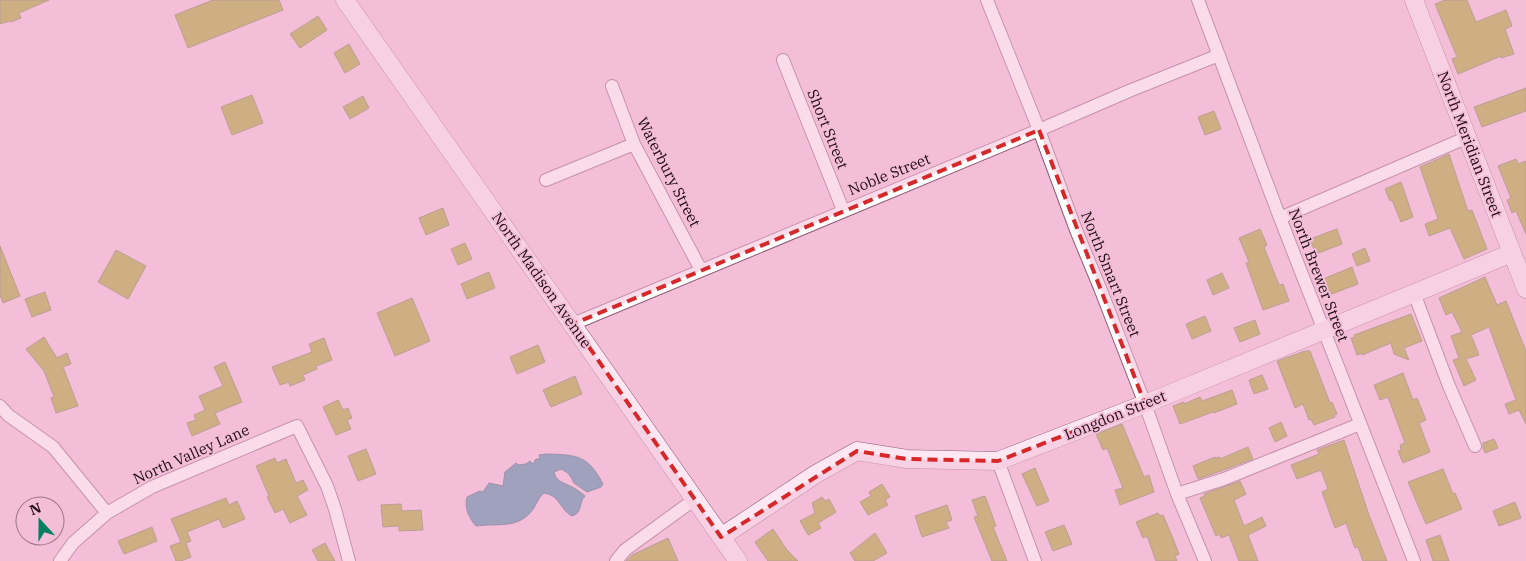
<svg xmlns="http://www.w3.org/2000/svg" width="1526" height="561" viewBox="0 0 1526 561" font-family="'IBM Plex Serif',serif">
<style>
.water{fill:#397f9c;stroke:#315c74}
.building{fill:#9f9c1b;stroke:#787845}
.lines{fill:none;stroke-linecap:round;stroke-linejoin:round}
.street-casing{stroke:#8d5d75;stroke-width:14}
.secondary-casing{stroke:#8d5d75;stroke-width:19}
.street{stroke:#fff;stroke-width:12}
.secondary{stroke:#fde7f2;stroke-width:18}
.marked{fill:none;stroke:#d62828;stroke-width:4;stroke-dasharray:10 6;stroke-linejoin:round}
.labels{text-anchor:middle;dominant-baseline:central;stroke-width:4;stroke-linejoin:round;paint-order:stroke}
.street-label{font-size:15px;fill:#1e0c15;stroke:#f4bdd8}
</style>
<rect width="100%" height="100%" fill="#f4bdd8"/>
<path class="water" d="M547,454C577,455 588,455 603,484L601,487L587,492L574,483C570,475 569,473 561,469L554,472C556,481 562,482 570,486C575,488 580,492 585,496C578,503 583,513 572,516C560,510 560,495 544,493C538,497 536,507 530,513C515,529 496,523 476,526C469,518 464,508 467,497L480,491L483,492L489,483L503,486L505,472L516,463L519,465L526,464L530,461L533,464L536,459H540L539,455Z"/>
<path class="building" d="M0,0H49L19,13L21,18L11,22L10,21L0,24Z
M213,0H279L283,10L188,48L175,15Z
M1445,0H1467L1476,22L1506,10L1512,26L1505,29L1514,54L1501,58V56L1458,74L1452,59L1457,57L1435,4Z
M318,16L327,30L300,48L290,34Z
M349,44L360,64L345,73L334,53Z
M1526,88V111L1482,127L1474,107Z
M252,95L263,123L232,135L221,107Z
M363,96L369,108L350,119L343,107Z
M1214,111L1221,129L1205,135L1198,117Z
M1449,154L1468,211L1472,210L1487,249L1464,259L1450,228L1429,236L1425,224L1438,219L1420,167Z
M1516,159L1518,164L1526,161V234L1516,211L1512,213L1507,200L1511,198L1498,166Z
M1401,182L1413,217L1401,222L1392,200L1390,201L1385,189Z
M443,208L449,225L426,235L419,218Z
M1260,229L1267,245L1264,247L1279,285L1283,284L1289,301L1263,310L1246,263L1249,262L1239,238Z
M1337,229L1342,244L1316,254L1310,239Z
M465,243L472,259L458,265L451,249Z
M0,246L20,296L3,303L0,295Z
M1365,248L1370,261L1357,266L1352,254Z
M116,250L146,266L128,299L98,282Z
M1352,267L1358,284L1329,295L1323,279Z
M489,272L495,288L467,299L461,284Z
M1222,273L1229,288L1213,295L1207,280Z
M1485,277L1497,305L1506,301L1526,351V424L1519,410L1509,414L1505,404L1516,400L1489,327L1471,335L1479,355L1466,359L1476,380L1464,386L1453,360L1459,358L1451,336L1462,332L1452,312L1446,315L1439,298Z
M45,292L51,310L32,317L25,299Z
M412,298L430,341L395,356L377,313Z
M1411,314L1422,341L1404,348L1409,360L1394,354L1391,343L1362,355V353L1357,355L1351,338L1355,337L1354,335Z
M1205,316L1211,331L1192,339L1186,324Z
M1255,320L1260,334L1240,342L1234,328Z
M44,337L57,358L67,353L71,364L63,367L78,406L56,413L51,398L54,397L44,371L26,349Z
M324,338L332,360L316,366L317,369L303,375L305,380L290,386L289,382L280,385L272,367L312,352L309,344Z
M538,345L545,362L517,374L510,357Z
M1305,351H1310L1330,403L1332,402L1337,414L1334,415L1335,417L1314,425L1311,419L1309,420L1303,404L1295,408L1277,361Z
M225,362L242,402L215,413L220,424L192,436L187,423L196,420L194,415L205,410L199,396L223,386L214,367Z
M1403,373L1413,400L1417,398L1426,420L1419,423L1430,452L1403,463L1398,451L1401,450L1400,445L1405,443L1388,397L1380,400L1374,385Z
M1262,375L1268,389L1254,394L1249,380Z
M575,376L582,394L551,407L543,390Z
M1232,390L1237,404L1214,413L1213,412L1180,424L1173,406L1184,402V404L1200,397L1202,401Z
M338,400L343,410L348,408L352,418L347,420L351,429L336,435L323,407Z
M1281,422L1287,436L1275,442L1269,428Z
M1122,424L1144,477L1149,475L1154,492L1120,505L1115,490L1123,488L1107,448L1103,450L1096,434Z
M1494,439L1498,448L1485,453L1483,448V443Z
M1344,440L1369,515L1387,561H1363L1358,547L1355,548L1346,523L1335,528L1322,492L1328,489L1321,470L1297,479L1291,465L1319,454L1317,450Z
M1248,447L1253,459L1221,471L1198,479L1193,466L1215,457L1216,458L1220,457V459Z
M366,449L376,474L358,481L348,456Z
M275,458L277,463L286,459L296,483L303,480L308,490L297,496L307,515L290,523L283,509L275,513L267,497L269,496L256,466Z
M1035,468L1049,501L1037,506L1022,474Z
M1443,469L1453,494L1455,493L1462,509L1426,524L1408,482Z
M1240,481L1246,494L1234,500L1244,526L1262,517L1266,526L1248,535L1258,561H1239L1229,535L1221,538L1220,534L1216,536L1200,498L1205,496L1204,494Z
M882,484L890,497L885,500L888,505L868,515L860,502L871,496L869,492Z
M985,496L996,526L993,527L1007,561H992L974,517L978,516L972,500Z
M822,497L825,501L829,499L836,512L818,523L821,528L808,535L800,521L815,513L812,503Z
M226,498L229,505L237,501L245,519L223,528L219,519L187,532L191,541L186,543L191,557L181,561H176L170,546L181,542L171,519Z
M1515,502L1521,518L1499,526L1493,511Z
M401,504L402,511L421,510L423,530L399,531V526L383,527L381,505Z
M947,505L952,520L946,522L949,528L922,537L915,516Z
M1158,513L1160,516L1163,515L1174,541L1179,554L1175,556L1177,561H1156L1147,536L1143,538L1136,522Z
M1064,525L1072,544L1053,551L1045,532Z
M152,527L157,541L124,554L118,541Z
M773,529L787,550L798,561H768L755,542Z
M875,533L887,553L873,561H855L850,553Z
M1440,535L1449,561H1433L1426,540Z
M668,538L678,561H626L632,555Z
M325,543L335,561H318L312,550Z"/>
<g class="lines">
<g class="street-casing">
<path id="street" d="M987,0L1039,130L1076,230L1100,288L1145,404L1177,494L1205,561
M1198,0L1280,218L1414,561
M783,60L843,210
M612,86L634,144L701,270
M546,180L634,144
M1280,218L1468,137
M1414,293L1449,386L1475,446
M573,324L1039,130L1129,91L1219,55
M0,406L8,415L53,447L107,513
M998,461L1035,561
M1177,494L1224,479L1360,424
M60,561L73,543L107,513L152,487L297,426L327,486L335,509L349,561
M616,561L625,550L695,499"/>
</g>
<g class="secondary-casing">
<path id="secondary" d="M345,0L738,561
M1414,0L1526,289
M721,537L816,474L857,451L907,459L998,461L1145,404L1512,253"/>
</g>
<use href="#street" class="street"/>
<use href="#secondary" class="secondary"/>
</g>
<path d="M0 0H1526V561H0ZM1039,130L1145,404L998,461L907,459L857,451L721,537L573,324Z" fill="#f4bdd8" fill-opacity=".55" fill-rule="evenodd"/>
<path class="marked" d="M1039,130L1145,404L998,461L907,459L857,451L721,537L573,324Z"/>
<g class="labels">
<g class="street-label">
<text transform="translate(828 129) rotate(68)">Short Street</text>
<text transform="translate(1470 144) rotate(69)">North Meridian Street</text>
<text transform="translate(669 172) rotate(63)">Waterbury Street</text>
<text transform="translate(889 174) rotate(-22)">Noble Street</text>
<text transform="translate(1111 274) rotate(68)">North Smart Street</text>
<text transform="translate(1319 275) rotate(69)">North Brewer Street</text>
<text transform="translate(542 280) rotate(55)">North Madison Avenue</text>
<text transform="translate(1115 415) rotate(-22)">Longdon Street</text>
<text transform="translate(191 454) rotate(-24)">North Valley Lane</text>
</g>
</g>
<g transform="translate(40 521) rotate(339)"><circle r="24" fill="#f4bdd8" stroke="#9e768a"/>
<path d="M0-4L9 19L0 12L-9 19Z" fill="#008061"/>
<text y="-8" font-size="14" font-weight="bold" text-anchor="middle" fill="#1e0c15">N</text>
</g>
</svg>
